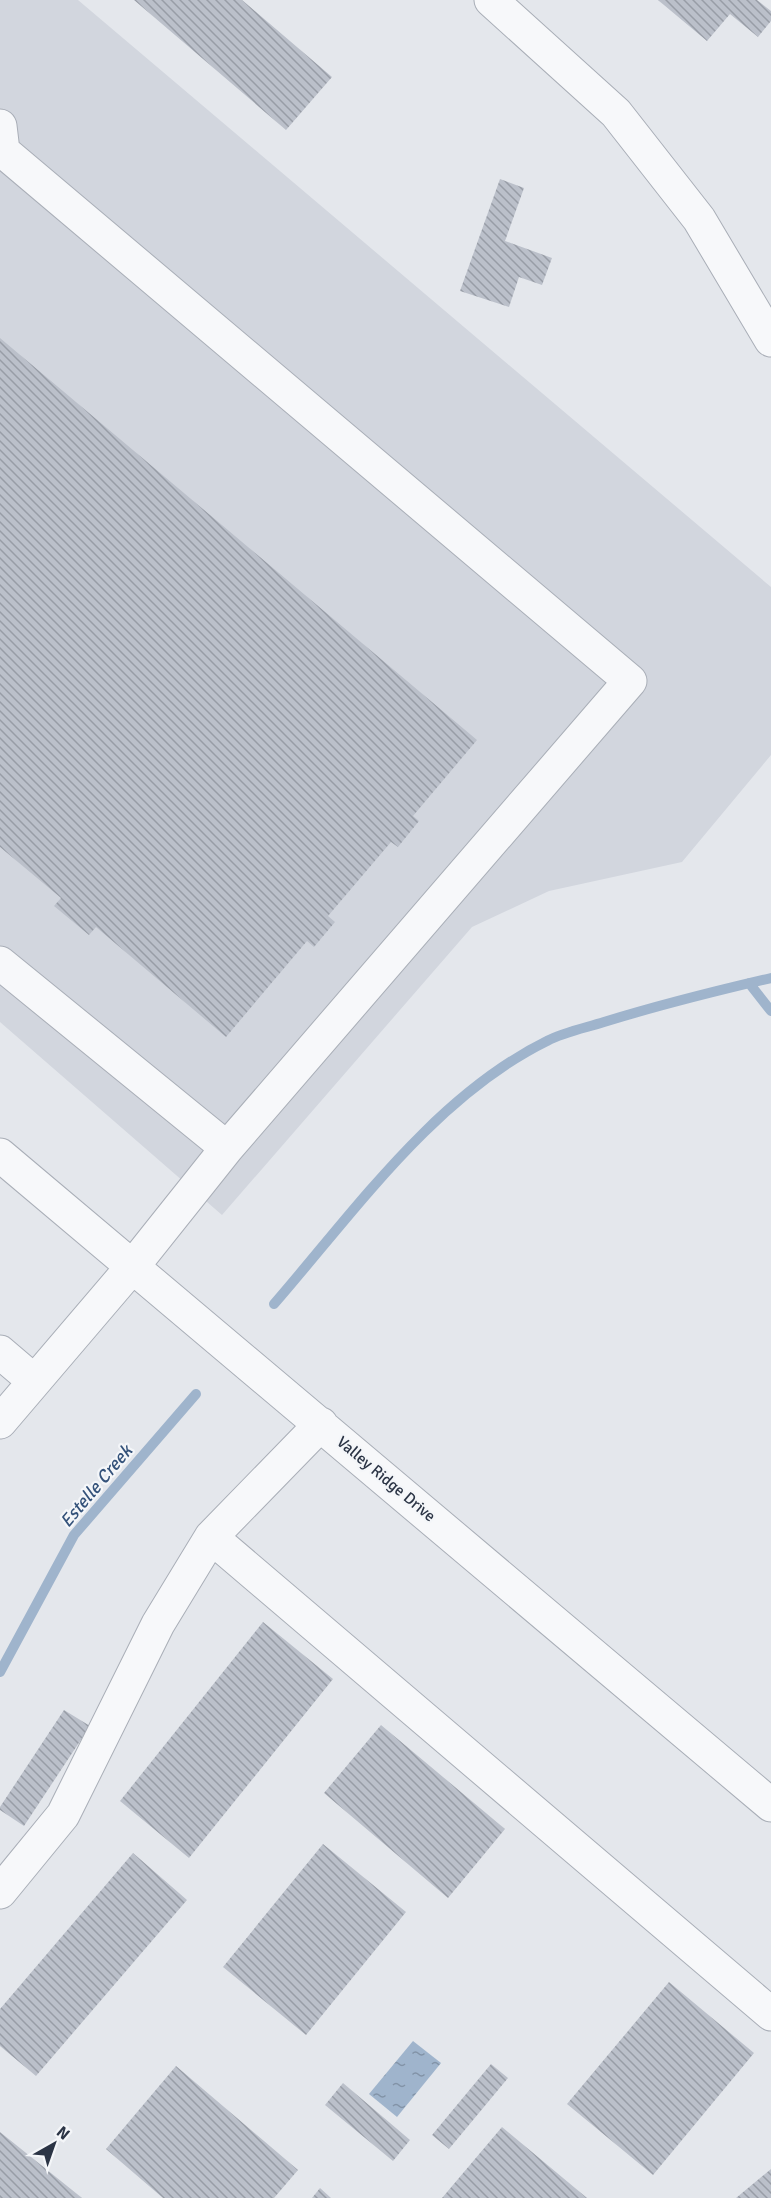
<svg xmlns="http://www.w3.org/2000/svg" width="771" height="2198" viewBox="0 0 771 2198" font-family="Signika,sans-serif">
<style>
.built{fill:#d2d6de}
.water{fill:url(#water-ripples)}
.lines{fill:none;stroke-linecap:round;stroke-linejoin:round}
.stream{stroke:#9fb4cc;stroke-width:10}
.building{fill:url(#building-back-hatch)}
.minor-casing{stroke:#a9aeb7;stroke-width:35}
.minor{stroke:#f7f8fa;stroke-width:33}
.labels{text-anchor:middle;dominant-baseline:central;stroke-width:4.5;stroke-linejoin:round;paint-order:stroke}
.street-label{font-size:16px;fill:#2b3445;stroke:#f4f6f9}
.water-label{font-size:18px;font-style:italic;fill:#34527a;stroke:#f4f6f9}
</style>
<defs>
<pattern id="water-ripples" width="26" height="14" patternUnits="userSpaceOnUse" patternTransform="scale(1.5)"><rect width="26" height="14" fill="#9fb4cc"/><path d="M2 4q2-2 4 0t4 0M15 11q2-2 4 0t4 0" fill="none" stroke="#8293a7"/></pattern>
<pattern id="building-back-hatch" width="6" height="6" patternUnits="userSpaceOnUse" patternTransform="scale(1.5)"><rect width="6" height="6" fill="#bbc0ca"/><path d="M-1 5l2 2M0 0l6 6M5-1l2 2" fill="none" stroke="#989da6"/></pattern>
</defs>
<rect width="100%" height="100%" fill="#e4e7ec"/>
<path class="built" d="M0,0H78L771,587V755L682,862L549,891L472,927L222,1215L0,1022Z"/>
<path class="water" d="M413,2041L441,2063L397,2117L369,2094Z"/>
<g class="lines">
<path class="stream" d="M749,983L771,1011
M274,1304C354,1212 435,1096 547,1041C564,1032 585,1028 604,1022C659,1005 715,991 771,978
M0,1672L74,1535L196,1394"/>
</g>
<path class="building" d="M134,0H242L332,77L286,130Z
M658,0H757L771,11V21L758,37L730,14L707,41Z
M500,179L524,188L505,241L552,258L542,285L519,277L509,307L460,291Z
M0,338L477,740L413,816L419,821L398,847L391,842L328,916L335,922L314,947L307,941L226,1037L96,927L89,935L54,906L61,898L0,847Z
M263,1622L333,1679L189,1858L120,1801Z
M64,1710L90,1726L24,1826L0,1810V1807Z
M381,1725L505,1829L448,1898L324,1793Z
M323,1844L406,1912L306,2035L223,1967Z
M133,1853L187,1900L36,2076L0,2046V2009Z
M669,1982L754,2053L653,2175L567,2104Z
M491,2064L508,2078L449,2149L432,2135Z
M176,2066L298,2170L274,2198H163L106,2149Z
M343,2083L410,2140L393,2161L325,2105Z
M502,2127L587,2198H442Z
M0,2132L82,2198H0Z
M771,2169V2198H736Z
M320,2188L331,2198H312Z"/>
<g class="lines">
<g class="minor-casing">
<path id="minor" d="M491,0L616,113L699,219L771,340
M0,126L3,151L630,681L227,1148L133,1266L0,1422
M0,963L227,1148
M0,1155L771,1805
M0,1352L34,1381
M211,1537L771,2014
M0,1892L63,1815L158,1624L211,1537L321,1424"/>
</g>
<use href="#minor" class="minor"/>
</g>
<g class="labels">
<g class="street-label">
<text transform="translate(386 1479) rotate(40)">Valley Ridge Drive</text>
</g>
<g class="water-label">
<text transform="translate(96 1486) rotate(-50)">Estelle Creek</text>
</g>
</g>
<g transform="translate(54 2144) rotate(40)" stroke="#f4f6f9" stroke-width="4.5" paint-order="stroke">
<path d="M0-4.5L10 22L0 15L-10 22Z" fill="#2b3445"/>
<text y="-9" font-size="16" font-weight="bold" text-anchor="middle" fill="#2b3445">N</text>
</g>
</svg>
